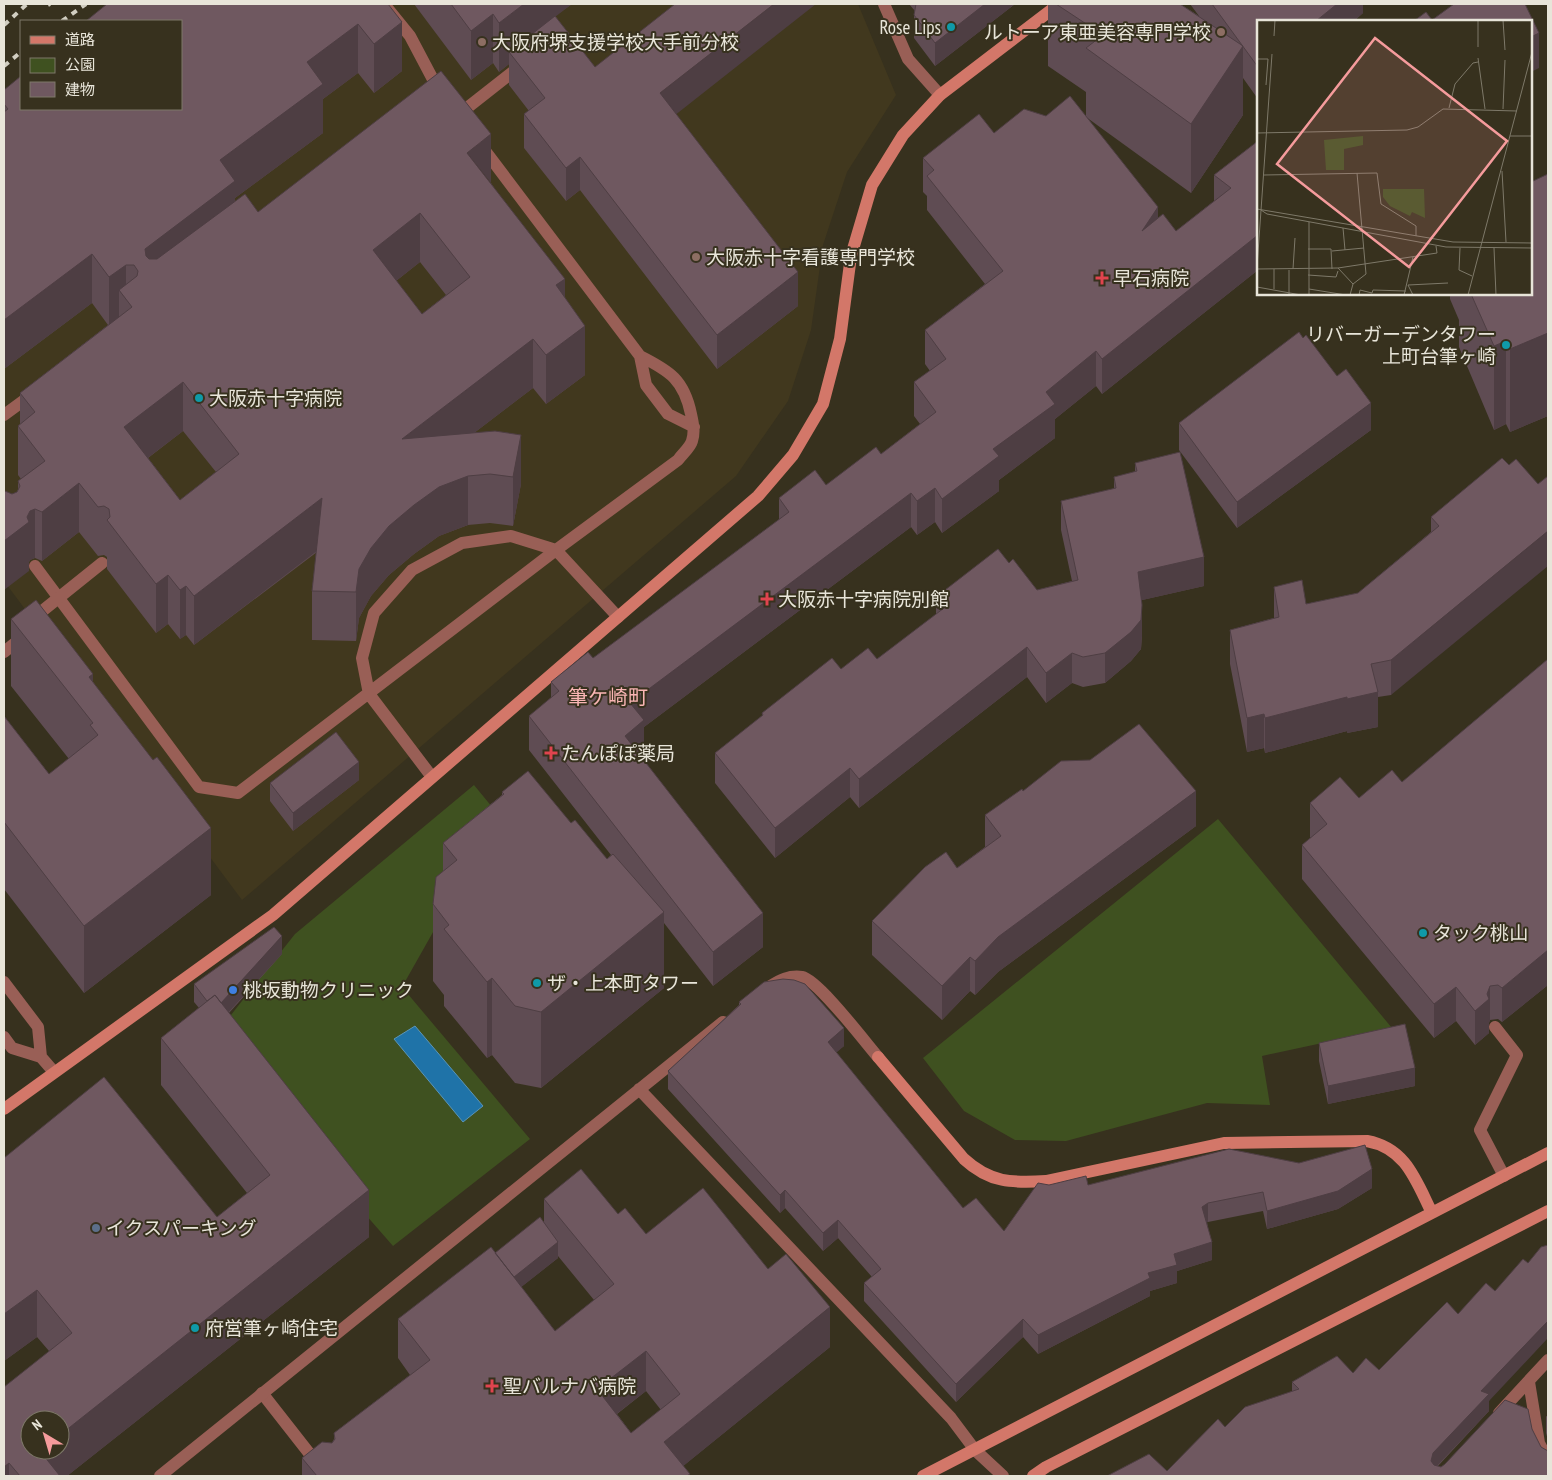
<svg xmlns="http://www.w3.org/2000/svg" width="1552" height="1480" viewBox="0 0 1552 1480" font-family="'PT Sans Narrow','Noto Sans JP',sans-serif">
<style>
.built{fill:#41381e}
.green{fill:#3f5120}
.water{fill:#1f73a8;stroke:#5b95b7}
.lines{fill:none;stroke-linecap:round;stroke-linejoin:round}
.lane{stroke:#995f56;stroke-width:12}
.street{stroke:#995f56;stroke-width:12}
.secondary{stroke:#d37769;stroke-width:12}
.rail{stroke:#d1cec1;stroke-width:4;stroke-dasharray:6 6;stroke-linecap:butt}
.street-bridge{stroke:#995f56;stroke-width:12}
.wall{fill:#5f4c53;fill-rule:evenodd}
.shaded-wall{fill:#4e3e43}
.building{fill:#6f5860;stroke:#4e3e43;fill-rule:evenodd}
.culture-dot{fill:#0f9aa8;stroke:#37311e;stroke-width:2}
.education-dot{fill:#8d6e63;stroke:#37311e;stroke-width:2}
.health-dot{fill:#e0444e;stroke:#37311e;stroke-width:2}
.shop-dot{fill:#3f7fe0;stroke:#37311e;stroke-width:2}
.service-dot{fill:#5c6f8a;stroke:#37311e;stroke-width:2}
.labels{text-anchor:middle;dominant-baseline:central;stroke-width:4;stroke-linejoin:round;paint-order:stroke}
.poi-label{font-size:19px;fill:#e8e5d9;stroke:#37311e;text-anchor:start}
.neighbourhood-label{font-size:20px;fill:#f9b5b4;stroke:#37311e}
.inset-road{fill:none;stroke:#7e7969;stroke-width:1}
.view{fill:#f59b9c;fill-opacity:0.15;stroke:#f59b9c;stroke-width:2.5}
.inset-edge{fill:none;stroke:#e8e5d9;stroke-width:2.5}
</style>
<rect width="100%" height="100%" fill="#37311e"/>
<path class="built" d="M154,4H858L896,95L847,172L823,245L811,330L788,401L736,476L242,900L4,581V124L181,109V21Z"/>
<path class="green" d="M474,785L525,847L441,918L402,987L530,1139L393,1246L212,1039L295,934Z
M1218,819L1392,1028L1262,1056L1270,1105L1207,1103L1066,1141L1015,1140L964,1111L923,1058Z"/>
<path class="water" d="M415,1026L483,1106L463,1122L394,1039Z"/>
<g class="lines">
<path class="lane" d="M384,4L410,36L438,89
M458,115L523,64
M480,144L640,356L646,385L668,414L694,427
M4,415L34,393
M35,566L199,787L238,793L556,550L678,460C682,454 690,448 692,441C695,432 693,423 691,414C684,380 670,371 640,356
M432,777L369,694L362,658L374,613L412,570L462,543L511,536L556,550L618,617
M4,982L38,1027L41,1057L54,1072
M1495,1027L1517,1055L1480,1130L1504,1176
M4,1037L12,1048L41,1057
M262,1393L327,1476"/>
<path class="street" d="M884,4L908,59L940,95
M4,652L24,636
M767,988C779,981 788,975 802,977C818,980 865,1042 878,1057
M639,1089L951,1418L975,1450L1003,1476
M1529,1382L1539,1443L1548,1460
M1499,1413L1548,1360
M160,1476L723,1022"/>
<path class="secondary" d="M878,1057L964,1159C990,1183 1012,1183 1046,1181L1224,1143L1367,1141C1406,1148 1416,1181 1432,1213
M4,1109L273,915L758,496L793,455L823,404L840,339L851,256L872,185L903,135L940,95L1059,4
M923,1476L1548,1153
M1033,1476L1046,1467L1548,1211"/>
<path class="rail" d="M48,5L50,4
M62,21L86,4
M4,25L27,4
M4,66L21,52"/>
<path class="street-bridge" d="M31,620L102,563"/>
</g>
<path class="wall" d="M388,4L402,71L374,93L358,73L323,99V133L235,198V201L258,212L491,183L565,297L585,375L546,404L533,388L474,433L521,484L513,526L490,523L468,525L439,536L414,554L389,575L371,596L359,618L356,641L312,640V591L317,552L194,645L186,635L180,639L168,624L156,633L107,569V557L104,555L98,556L79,532L42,561L35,558L30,560L29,562V571L12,494L17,492L18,490V481L21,479L18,475V426L20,424V393L108,325L92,303L4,369V90ZM420,262L446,295L422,314L396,281ZM183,431L216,472L180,500L148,458Z
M414,4H572L555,16L595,67L676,114L798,306L717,369L580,190L566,201L524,148V114L529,111L509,85V64L499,72L493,63L471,80Z
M909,4H1015L935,66L914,38V15L915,11Z
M1048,4H1180L1199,16L1190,4H1363V13L1354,21H1258V99L1243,78V115L1191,193L1086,117L1158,219L1176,231L1214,201V175L1258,141V270L1102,394L1096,386L1055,419V438L999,480V491L942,533L935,522L917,535L911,527L644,727V754L641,757L763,947L713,986L664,923V988L541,1088L515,1083L492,1055L487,1058L444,1006V995L433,981V904L443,871V843L502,795V792L571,823L607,859L611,855L529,750V716L551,698V682L593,658L779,520V498L826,485L881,454L920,424L914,416V382L930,371L925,364V330L985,284L927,210V196L923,192V158L1046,116L1086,117V92L1048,66Z
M1548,174V416L1510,432L1506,424L1494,430L1459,347V320L1450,299V294H1531Z
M1303,338L1371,430L1237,528L1179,450V423Z
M1502,458L1391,695L1378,697V727L1347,733V731L1265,753L1264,748L1247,752L1230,664V630L1274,618V587L1306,604L1358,593L1431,532V517Z
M1135,463L1204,586L1142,600V635L1141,649L1131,661L1105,683L1083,687L1072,683L1046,703L1027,677L859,808L850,797L775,858L715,783V753L762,716V713L841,669L877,659L936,615V597L1009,563L1037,590L1072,581L1061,530V501L1114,489V477L1135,472Z
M11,619L93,682L211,895L84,993L4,889V716L49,774L69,759L11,686Z
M1548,659V985L1502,1022L1498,1019L1490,1020L1489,1023V1033L1475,1045L1456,1021L1434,1038L1302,879V845L1311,838L1310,837V803L1359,798L1402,782Z
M359,780L293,831L270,801V783Z
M1023,791L1196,826L998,972L975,995L970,991L942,1020L872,955V921L957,868L985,847V815Z
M282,954L229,1013L369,1237L67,1476H4L49,1351L37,1337L4,1361V1158L217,1217L247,1193L161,1085V1038L199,1008L194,1002V984Z
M739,1002L844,1046L836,1052L963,1208L1004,1231L1049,1185L1372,1188L1338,1209L1267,1229L1263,1211L1208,1222H1207L1212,1260L1177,1271V1283L1150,1291V1296L1038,1354L1023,1337L956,1402L864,1301V1283L872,1277L838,1238L823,1251L785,1208L780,1213L668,1089V1071L739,1005Z
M1319,1043L1415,1086L1328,1104L1319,1061Z
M544,1199L618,1214L646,1234L830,1347L683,1466L690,1476H302V1458L332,1443L334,1439V1433L410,1375L398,1358V1319L495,1253L544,1223ZM558,1256L594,1300L555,1331L521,1287L558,1258ZM646,1391L661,1410L631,1433L617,1414Z
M1528,1263L1489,1401V1411L1438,1466L1441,1467L1532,1429L1548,1476L1167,1471L1225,1427L1292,1391V1382L1353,1373L1379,1370L1458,1314L1495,1291Z
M1546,1416L1548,1417V1440L1546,1433Z"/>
<path class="shaded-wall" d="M524,4H572L509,52V64L499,72V23Z
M774,4H816L660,127V93Z
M985,4H1015L935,66V43Z
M1337,4H1363V13L1354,21H1316Z
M493,14V63L471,80V31Z
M402,22V71L374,93V44Z
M358,24V73L323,99V133L235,198V230L145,298V249L220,160L307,62Z
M1539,33V68L1531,72V37Z
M1243,46V115L1191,193V124Z
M491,134V183L467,153Z
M580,157V190L566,201V168Z
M1158,207V242L1142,231Z
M420,213V262L373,299V250Z
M1258,235V270L1102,394V359Z
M92,254V303L4,369V320Z
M126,265V299L119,290V319L109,326V277Z
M798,272V306L717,369V335Z
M565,279V328L556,285Z
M585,326V375L546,404V355Z
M1548,333V416L1510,432V349Z
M533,339V388L402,488V439Z
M1506,341V424L1494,430V346Z
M1096,351V386L1055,419V438L999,480V491L942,533V499L993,449L1046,392Z
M183,382V431L124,476V427Z
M1371,403V430L1237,528V502Z
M521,435V484L513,526V477Z
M468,476V525L439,536L414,554L389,575L371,596L359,618L356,641V592L359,569L371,548L389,526L414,505L439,487Z
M79,483V532L42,561V512Z
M935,488V522L917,535V501Z
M911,493V527L644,727V754L625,770V736L630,703Z
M322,498V547L194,645V596Z
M35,509V558L30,560L29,562V571L4,590V541L27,517L30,511Z
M1548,531V566L1391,695V660Z
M1204,557V586L1138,601V572Z
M168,575V624L156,633V584Z
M186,586V635L180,639V590Z
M1142,605V635L1141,649L1131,661L1105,683V653Z
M1027,647V677L859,808V779Z
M1072,653V683L1046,703V673Z
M93,674V729L89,677Z
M1378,692V727L1347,733V699Z
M1347,697V731L1265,753V718Z
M1264,714V748L1247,752V718Z
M359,762V780L293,831V813Z
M850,768V797L775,858V828Z
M1196,791V826L998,972L975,995V961L998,937Z
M211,828V895L84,993V926Z
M664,912V988L541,1088V1012Z
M763,913V947L713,986V952Z
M282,936V954L214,1028V1010Z
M1548,950V985L1502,1022V988Z
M970,957V991L942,1020V986Z
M492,978V1055L487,1058V982Z
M1490,986V1020L1489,1023V1033L1475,1045V1011L1487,994Z
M1456,987V1021L1434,1038V1004Z
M844,1028V1046L828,1060V1042Z
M1415,1068V1086L1328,1104V1086Z
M1372,1169V1188L1338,1209L1267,1229V1211Z
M369,1190V1237L67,1476H40V1451L41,1450H60V1435Z
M785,1190V1208L780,1213V1195Z
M1208,1203V1222L1202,1225V1207Z
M838,1220V1238L823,1251V1233Z
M558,1242V1258L505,1300V1284Z
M1212,1242V1260L1177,1271V1283L1150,1291V1296L1038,1354V1335L1148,1273L1174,1254Z
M37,1290V1337L4,1361V1314Z
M830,1307V1347L671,1476L664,1442Z
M1023,1319V1337L956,1402V1384Z
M1548,1321V1338L1489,1401V1411L1433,1470L1431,1461L1433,1453L1481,1391Z
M646,1351V1391L597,1429V1389Z
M9,1463V1476H4V1467Z"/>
<path class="building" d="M107,4H388L402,22L374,44L358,24L307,62L323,84L220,160L235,181L145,249L146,256L149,259H157L245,194L258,212L441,71L491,134L467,153L565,279L556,285L585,326L546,355L533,339L402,439L495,431L521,435L513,477L490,474L468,476L439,487L414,505L389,526L371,548L359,569L356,592L312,591L322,498L194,596L186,586L180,590L168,575L156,584L107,520L110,517L109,509L104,506L98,507L79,483L42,512L35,509L30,511L27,517L29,522L4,541V492L5,491L12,494L17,492L20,486L18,481L45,461L18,426L35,412L20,393L132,307L119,290L137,276L138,271L134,265H126L109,277L92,254L4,320V112L8,109L4,104V90L21,76V109H181V21H86ZM420,213L470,277L422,314L373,250ZM183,382L239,454L180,500L124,427Z
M451,4H524L499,23L493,14L471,31Z
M675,4H774L660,93L798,272L717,335L580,157L566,168L524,114L545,98L509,52L555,16L595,67Z
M916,4H985L935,43L914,15Z
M1056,4H1180L1243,46L1191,124L1086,48L1103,35Z
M1212,4H1337L1316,21H1258V67Z
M1454,4H1525L1539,33L1531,37V21H1414L1426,12L1432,20Z
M1070,96L1158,207L1142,231L1163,214L1176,231L1231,188L1214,175L1258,141V235L1102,359L1096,351L1046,392L1055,404L993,449L999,456L942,499L935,488L917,501L911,493L630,703L644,720L625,736L763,913L713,952L529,716L559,691L551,682L588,652L593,658L789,512L779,498L815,470L826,485L876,447L881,454L936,412L914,382L946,359L925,330L1003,271L927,176L934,170L923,158L979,114L994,133L1024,109L1046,116Z
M1548,174V333L1510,349L1506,341L1494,346L1471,294H1531V182Z
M1299,332L1303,338L1306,335L1337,376L1346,369L1371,403L1237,502L1179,423Z
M1180,452L1204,557L1138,572L1142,605L1141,620L1131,632L1105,653L1083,657L1072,653L1046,673L1027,647L859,779L850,768L775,828L715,753L763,715L762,713L832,658L841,669L868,648L877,659L944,608L936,597L998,549L1009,563L1013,559L1037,590L1078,580L1061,501L1116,488L1114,477L1137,471L1135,463Z
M1502,458L1509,465L1516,459L1538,484L1548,476V531L1391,660L1371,664L1378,692L1347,699V697L1265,718L1264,714L1247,718L1230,630L1279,617L1274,587L1302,580L1306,604L1358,593L1439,526L1431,517Z
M36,600L93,674L89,677L153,760L157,757L211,828L84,926L4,822V716L49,774L98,735L90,725L93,723L11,619Z
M1548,659V950L1502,988L1498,985L1490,986L1487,994L1489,999L1475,1011L1456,987L1434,1004L1302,845L1327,824L1310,803L1340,777L1359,798L1392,770L1402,782Z
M1139,724L1196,791L998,937L975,961L970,957L942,986L872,921L925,867L946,852L957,868L1001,836L985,815L1022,789L1023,791L1061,761L1090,760Z
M336,732L359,762L293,813L270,783Z
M528,771L571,823L575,820L607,859L613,854L664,912L541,1012L515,1006L492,978L487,982L444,929L449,925L433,904L436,877L457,860L443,843L504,794L502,792Z
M274,927L282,936L221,1003L215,995L207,1001L194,984Z
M783,979L794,980L805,984L844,1028L828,1042L963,1208L976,1198L1004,1231L1038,1183L1049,1185L1086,1176L1088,1185L1229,1149L1299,1163L1365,1145L1372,1169L1338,1191L1267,1211L1263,1192L1208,1203L1202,1207L1212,1242L1174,1254L1177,1265L1148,1273L1150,1278L1038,1335L1023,1319L956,1384L864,1283L881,1269L838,1220L823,1233L785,1190L780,1195L668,1071L741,1004L739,1002L764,982Z
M215,995L369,1190L60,1435V1420H30V1450H41L40,1451L60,1476H20L9,1463L4,1467V1387L72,1333L37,1290L4,1314V1158L104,1077L217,1217L270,1175L161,1038Z
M1405,1024L1415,1068L1328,1086L1319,1043Z
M581,1169L618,1214L625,1208L646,1234L703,1188L768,1269L786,1254L830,1307L664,1442L690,1474L687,1476H317L302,1458L322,1442L332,1443L335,1439L334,1433L430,1360L398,1319L491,1247L555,1331L614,1284L544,1199ZM646,1351L680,1394L631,1433L597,1389Z
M540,1217L558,1242L514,1277L495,1253Z
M1548,1245V1321L1481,1391L1489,1394L1433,1453L1431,1461L1434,1465L1441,1467L1445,1464L1505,1400L1528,1409L1532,1429L1541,1447L1548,1451V1476H1107L1149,1454L1167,1471L1218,1419L1225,1427L1245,1407L1299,1389L1292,1382L1337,1356L1353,1373L1366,1358L1379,1370L1447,1302L1458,1314L1486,1283L1495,1291L1523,1259L1528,1263L1541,1247Z"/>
<g class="culture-dot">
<circle cx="951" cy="27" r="5"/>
<circle cx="1506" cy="345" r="5"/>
<circle cx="199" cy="398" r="5"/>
<circle cx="1423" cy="933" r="5"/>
<circle cx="537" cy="983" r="5"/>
<circle cx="195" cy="1328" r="5"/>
</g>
<g class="education-dot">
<circle cx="1221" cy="32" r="5"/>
<circle cx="482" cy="42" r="5"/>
<circle cx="696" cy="257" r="5"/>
</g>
<g class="health-dot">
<path d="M1099.5 270.5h5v5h5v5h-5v5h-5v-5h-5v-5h5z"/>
<path d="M764.5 591.5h5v5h5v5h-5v5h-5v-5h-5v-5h5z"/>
<path d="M548.5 745.5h5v5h5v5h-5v5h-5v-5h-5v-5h5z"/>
<path d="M489.5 1378.5h5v5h5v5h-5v5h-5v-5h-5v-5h5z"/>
</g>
<circle class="shop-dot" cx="233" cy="990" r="5"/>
<circle class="service-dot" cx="96" cy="1228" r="5"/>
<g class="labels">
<g class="poi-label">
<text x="941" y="27" text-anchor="end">Rose Lips</text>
<text x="1211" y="32" text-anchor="end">ルトーア東亜美容専門学校</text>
<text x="492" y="42">大阪府堺支援学校大手前分校</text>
<text x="706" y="257">大阪赤十字看護専門学校</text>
<text x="1113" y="278">早石病院</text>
<text x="1496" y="334" text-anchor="end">リバーガーデンタワー<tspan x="1496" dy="22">上町台筆ヶ崎</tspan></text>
<text x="209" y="398">大阪赤十字病院</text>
<text x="778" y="599">大阪赤十字病院別館</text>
<text x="561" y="753">たんぽぽ薬局</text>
<text x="1433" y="933">タック桃山</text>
<text x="547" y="983">ザ・上本町タワー</text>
<text x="243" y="990">桃坂動物クリニック</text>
<text x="106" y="1228">イクスパーキング</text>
<text x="205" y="1328">府営筆ヶ崎住宅</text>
<text x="503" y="1386">聖バルナバ病院</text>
</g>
<g class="neighbourhood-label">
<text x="608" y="697">筆ケ崎町</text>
</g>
</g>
<g transform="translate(1257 20)">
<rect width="275" height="275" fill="#37311e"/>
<path d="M106,116V125L87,129V150H69L67,120ZM126,169H167L168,198L155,192L153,196L133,186L126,177Z" fill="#3f5120"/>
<path class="inset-road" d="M221,0V27M246,0L248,30M17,16L18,0M221,38L228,89M0,39H11L9,65M192,88L198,64L216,43L221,42M246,89L248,40M0,113L150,110L161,107L186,89L260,91M253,116H275M245,151L249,222M7,155L120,153L124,184L159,206V216M0,189L196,222L275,223M4,190L10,194L189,227L275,228M52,202V275M86,208L88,230M203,228L202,250L215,256M237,228L239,275M51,229H74L75,249M75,231L107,228M0,247L15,34M81,248L96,264M0,249L81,248L180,233L179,226M36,249L38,218M51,255L79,257L81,251M0,267L44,275M17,269V249M52,269L89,275M32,274V250M93,275L96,264L109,254L100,153M102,275L103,270L115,273L116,270L149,271M147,275L156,237M156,275L151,265L191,263M211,275L275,32"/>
<path class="view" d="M118,18L250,121L152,247L20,144Z"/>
<rect width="275" height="275" class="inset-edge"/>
</g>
<rect width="1552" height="1480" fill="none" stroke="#e8e5d9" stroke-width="10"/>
<rect x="20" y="20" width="162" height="90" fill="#37311e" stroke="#7e7969"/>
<rect x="30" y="36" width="25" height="8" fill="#d37769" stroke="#7e7969"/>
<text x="65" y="45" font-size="15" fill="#e8e5d9">道路</text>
<rect x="30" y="58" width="25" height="15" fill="#3f5120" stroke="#7e7969"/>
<text x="65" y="70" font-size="15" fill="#e8e5d9">公園</text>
<rect x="30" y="82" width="25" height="15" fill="#6f5860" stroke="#7e7969"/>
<text x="65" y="95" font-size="15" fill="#e8e5d9">建物</text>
<g transform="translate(45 1435) rotate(322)"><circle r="24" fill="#37311e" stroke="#7e7969"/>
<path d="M0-4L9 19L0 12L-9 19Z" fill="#f59b9c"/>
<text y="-8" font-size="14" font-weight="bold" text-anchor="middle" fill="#e8e5d9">N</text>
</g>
</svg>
